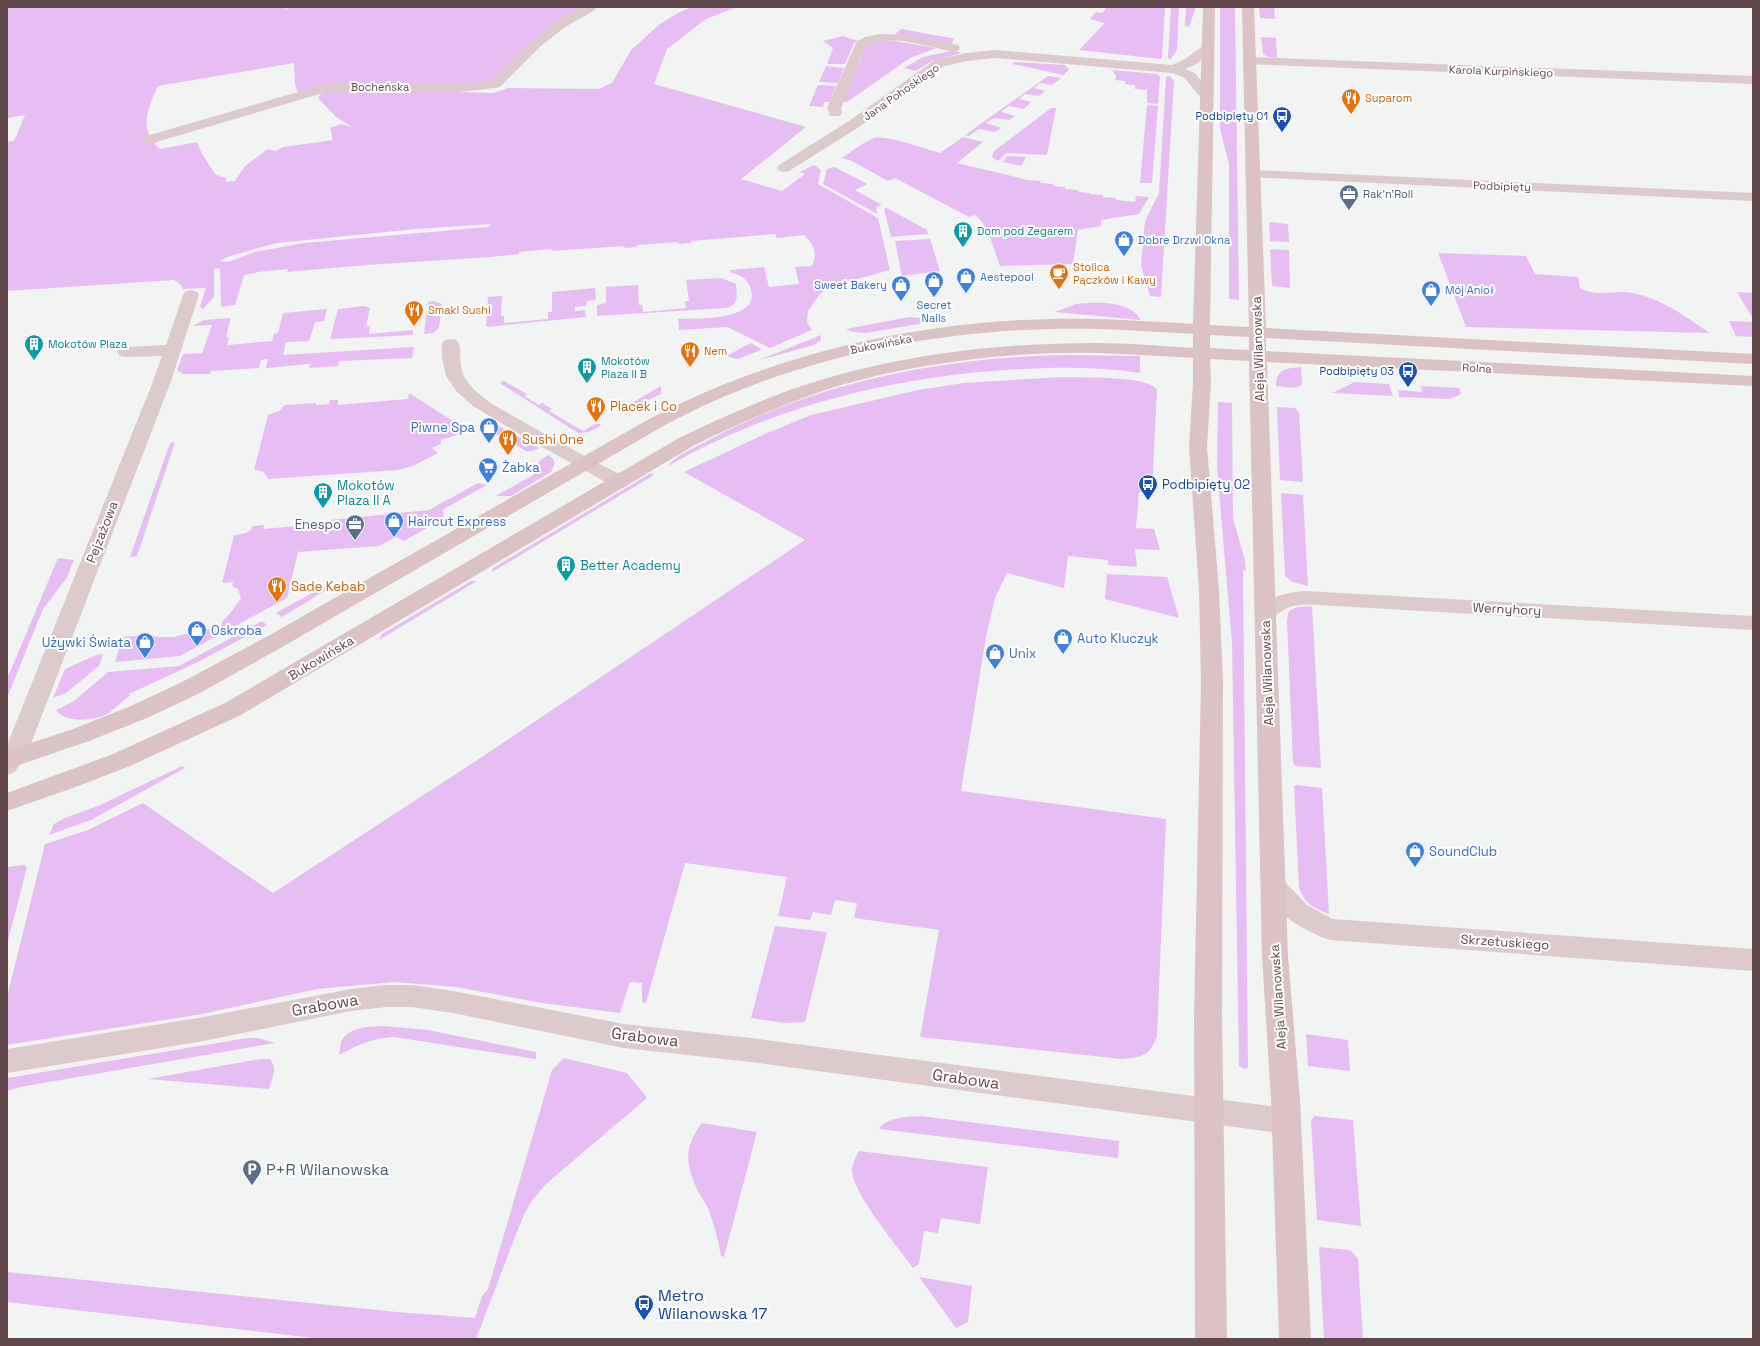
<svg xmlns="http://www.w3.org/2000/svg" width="1760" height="1346" viewBox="0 0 1760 1346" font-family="'Space Grotesk',sans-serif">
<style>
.green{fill:#e7bef3;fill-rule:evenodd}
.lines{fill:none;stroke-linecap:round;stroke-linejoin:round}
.street{fill:#dccacd;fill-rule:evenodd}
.secondary{fill:#dbc3c5;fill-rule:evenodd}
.labels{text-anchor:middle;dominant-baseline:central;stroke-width:4;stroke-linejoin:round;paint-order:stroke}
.far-street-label{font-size:11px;fill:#60474b;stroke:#fff}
.far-food-label{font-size:11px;fill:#c56008;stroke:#fff;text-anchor:start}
.far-transit-label{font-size:11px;fill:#164399;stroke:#fff;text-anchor:end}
.far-service-label{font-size:11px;fill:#4e5e75;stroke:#fff;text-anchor:start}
.far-culture-label{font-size:11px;fill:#0d838f;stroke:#fff;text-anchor:start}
.far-shop-label{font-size:11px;fill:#366cbe;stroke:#fff;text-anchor:start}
.street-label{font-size:13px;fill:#60474b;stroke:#fff}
.food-label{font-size:13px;fill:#c56008;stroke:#fff;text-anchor:start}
.shop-label{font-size:13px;fill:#366cbe;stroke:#fff;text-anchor:start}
.transit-label{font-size:13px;fill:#164399;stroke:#fff;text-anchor:start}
.culture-label{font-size:13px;fill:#0d838f;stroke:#fff;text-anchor:start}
.service-label{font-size:13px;fill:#4e5e75;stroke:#fff;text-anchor:end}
.near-street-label{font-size:16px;fill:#60474b;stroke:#fff}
.near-service-label{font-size:16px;fill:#4e5e75;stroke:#fff;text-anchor:start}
.near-transit-label{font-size:16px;fill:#164399;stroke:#fff;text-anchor:start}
</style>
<rect width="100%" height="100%" fill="#f1f4f2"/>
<path class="green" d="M7,7H282L288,9V7H585L493,79L476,85L350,84L313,87L314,91L298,94L295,84L294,63L158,86C151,101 138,128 155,141V145L160,149L197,142L202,154L216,175L226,178V182L235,181L245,166L268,149L276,151L283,147L333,140L330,128L341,124L352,127L336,117L318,98C322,89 336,90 345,89L493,93L508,88L598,89L612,83L631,50L661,23L680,12L692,7H737L706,19L667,49L654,84L806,127L741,179L782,191L805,174L800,172L814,165L821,170L818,184L878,218L890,270L832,286L820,294L808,311L807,322L812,330L770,348L727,327L679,330L678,319C696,318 760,321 751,290C748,279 742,275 731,273L730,270L764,267L769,287L799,284L795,267L812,266C818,254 814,244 804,235L777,238L775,234L691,241V243L679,244L678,242L637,245V247L625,248L624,246L552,251L551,249L519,252V254L490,257L367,265L287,272L288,269L257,272L256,273L244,275L235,305L221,307L220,268L214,269V297L203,309L200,307L206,288L182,289V286L174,280L7,291V142L14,141L25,115L7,118ZM491,224L488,227L304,243L255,252L228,262L219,261L230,256L277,243L416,229Z
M1103,7H1165L1162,58L1161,59L1079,50L1105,23L1090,19L1096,12L1102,13L1106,9Z
M1171,7H1179L1177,50L1170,60L1168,58Z
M1186,7H1196L1189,27L1185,26Z
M1220,7H1235L1239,300L1229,299V164L1220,129Z
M1259,7H1274L1275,19L1260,18Z
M901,29L951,38H954L951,46L893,36Z
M843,36L858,41L854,43L845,64H827L833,48L823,41Z
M1261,37L1276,38L1277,58L1268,57L1263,54Z
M889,40L936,48L910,58L847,102H843L867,44Z
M951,51L962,53L932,61L916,71L904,68L923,57Z
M1014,62L1065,65L1069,69L1064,75L1012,64Z
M826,66L844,68L838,83L819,82Z
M1112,70L1158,74L1160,77L1158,104L1147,103V90L1135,89V85L1125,84V81L1115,80L1116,76Z
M1048,76L1061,78L1052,85L1040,83L1034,88L1045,91L1039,96L1025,94L1019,99L1031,102L1024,109L1009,106L1001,112L1015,116L1010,120L994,118L986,123L1001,128L995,132L979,129L969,136L965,135Z
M1170,76L1174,81L1161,297L1150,296L1141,266L1145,221L1159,193L1166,77Z
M818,85L836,86L830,102H824L823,106L826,107L809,106Z
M1147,105L1158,106L1152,183H1140Z
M1051,108H1056L1047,155L1006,153L998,161L992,157L994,151Z
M963,137L983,142L957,163L1028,180L1041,181L1040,183L1053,184V186L1065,187V189L1078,190V192L1090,193V194L1103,195V197L1116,198V200L1135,202L1136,196L1149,197L1139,214L1101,220V226L1078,230L1073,264L1000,266C994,251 988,222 974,215L969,217L895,178L888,181L852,161L842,158C851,152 865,141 874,138C886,135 926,149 940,153Z
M1007,156L1026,157L1021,166L1003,162Z
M835,167L867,184L855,190L882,205L876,207L877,214L823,184L827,169Z
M887,208L927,230L928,234L891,237L884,209Z
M1269,222L1288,224L1289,242L1270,241Z
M930,239L940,271L902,276L895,241Z
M1270,249L1289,250L1290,288L1272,286Z
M1438,253L1526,256L1535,274L1578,277L1580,288C1596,297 1607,291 1625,292C1658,295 1684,316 1710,333L1466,327Z
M721,278L736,284C737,295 739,304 727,308L597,316V305L606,303V287L638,285L639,305H642L643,312L686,308L685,301H689L686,280Z
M595,288L596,300L587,301L586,306L575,307V311L585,310L586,317L486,327L488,297L502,296L501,316H504V323L548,319V312H552V292Z
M1737,292L1753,293V319Z
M434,301L442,304L439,328L433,333L424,334L428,302Z
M1076,304C1096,302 1130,300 1141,320L1055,312Z
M364,306L370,308L366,326H370L369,334L413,330V335L330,339L338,309Z
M327,309L324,321L315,322L309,341L286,342L283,355L414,347L412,358L339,361L338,366L309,368L310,364L266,368L268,359L261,360L259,368L211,371L210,374H183L177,370L183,354L202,353L212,325L193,326L204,320L231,318L226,337L229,338L227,345L272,341L274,334L278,333L283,313Z
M909,317L942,320L866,333L853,332L846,329Z
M1729,321L1753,322V337L1736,336Z
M821,335V340L814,345L759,360Z
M751,343L761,349L759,351L738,359L726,356Z
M1062,355L1140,356V373C1096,366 1051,367 1006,370C888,378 772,407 668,466C674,456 698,446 709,440C817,382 940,358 1062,355Z
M1301,367L1302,385L1294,388L1276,386C1276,369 1287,368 1301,367Z
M1062,377C1083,378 1143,375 1157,389L1152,492H1139L1136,528L1154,529L1160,550L1135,549L1137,567L1108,565V560L1068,556L1064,588L1007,573L995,598L986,637L961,791L1166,819L1157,1036C1149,1057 1143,1057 1121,1059L920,1037L939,930L854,918L857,903L835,900L831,915L813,912L810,920L778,916L787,877L685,863L646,1003L642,1002V983L630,982L620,1013L542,1003L456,987L394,982L317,989L202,1014L7,1045V997L45,844L88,830L143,803L273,893L488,753L805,540L684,472L765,434L811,415L918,390L963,383Z
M504,381L527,394L524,396L539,405L542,403L552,409L549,411L583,431L595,424H601L600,426L589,432L578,433L500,383Z
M1355,382L1389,384L1393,396L1332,393Z
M661,386V394L636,406L625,407Z
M1421,386L1459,388L1461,394L1450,399L1399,397L1398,390L1422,392Z
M409,393L467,430L454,436L441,440V444L432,448L438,453L413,466L398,470L268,479C265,472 262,470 254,470L268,415L279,411L285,405L316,403V405L329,404L330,400H338V405L408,399Z
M1218,402L1232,403L1233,518L1245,560L1246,570L1243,571L1248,1067L1245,1069L1239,1066L1232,643L1217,468Z
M1277,407L1295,408L1299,412L1303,482L1280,480Z
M493,423L539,448L532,451H526L491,431Z
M175,442L137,556L130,557L170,443Z
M549,455L553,459L555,463L551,472L511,496H496L533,475L540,460Z
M651,473L654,475L492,572L493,568Z
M478,483L487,485L444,509L442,510L444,512L443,519L404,541L396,537L379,546L298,552L287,598L180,656L115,662L123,637L150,635L158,637H174L201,630L221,628L222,622L232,611L241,598L238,589L232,586L233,582L222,583L234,535C242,534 249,534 253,526L264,525L263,529L308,525L309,522L429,510Z
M1281,493L1303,495L1308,586L1292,582L1285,576Z
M58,558L74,560L66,579L43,609L7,698V679Z
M1107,574L1167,577L1179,618L1105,599Z
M471,581H477L379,640L382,634Z
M325,586L331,587L282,617L276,613Z
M1312,606L1321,768L1296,766L1293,763L1287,620L1289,611L1297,607Z
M262,621L267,625L196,663L129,694L130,696C121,701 114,711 105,715C92,721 65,723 56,710L74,701L108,672L179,666Z
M103,654L99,666L66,693L53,698L65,669L96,655Z
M182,766L185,768L91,820L49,835L54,824L65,818L100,805Z
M1297,785L1322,788L1329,914C1313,908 1306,904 1299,888L1294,786Z
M23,865L27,867L7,945V867Z
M775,926L827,932L805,1022L785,1023L751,1018Z
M384,1026L428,1030L536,1052V1059L394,1037C373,1038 357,1045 339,1055C340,1051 340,1046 341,1042C348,1026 370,1027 384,1026Z
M1306,1034L1348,1040L1350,1071L1308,1066Z
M247,1038H258L275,1043L20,1087L7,1091V1078Z
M564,1058L627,1073L647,1098L546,1184L531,1202L522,1219L476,1339H321L7,1302V1272L397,1312L475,1318L482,1296L488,1289L552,1070Z
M260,1059H270C278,1069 272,1078 269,1089L148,1079Z
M921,1116L1119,1141L1118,1158L879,1129C885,1117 909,1117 921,1116Z
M1314,1116L1353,1120L1361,1226L1317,1220L1311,1121Z
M702,1123L757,1132L724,1257L721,1256C718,1240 714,1224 708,1208C705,1202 700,1196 697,1189C685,1163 684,1146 702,1123Z
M859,1151L988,1167L980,1224L941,1218L938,1233L924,1231L919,1264L913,1268C897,1246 855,1197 852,1171C852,1164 856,1157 859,1151Z
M1319,1247L1350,1250L1358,1259L1363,1339H1324Z
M919,1277L972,1286L968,1322L956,1328Z"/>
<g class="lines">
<path class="street" d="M582,7H597L595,10L565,27L542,45L501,86L496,88L459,92L359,91L323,93L153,143H143L141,140L143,137L322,85L359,83L459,84L489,81L534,39L557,21Z
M880,34L906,35L958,45L960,48L958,51L954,52C928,47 892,33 866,46L841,108L842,113L840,116H830L827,108L857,41L865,37Z
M1207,45L1211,46L1213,49L1211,52L1195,65L1185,69L1195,73L1211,92L1213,95L1211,98C1198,101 1194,87 1186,80C1183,76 1176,75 1172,73L995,58L967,61L944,66L859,127L789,171L784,172L779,171L777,168L779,165L849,121L935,60L967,53L995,50L1172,65L1185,59L1203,46Z
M1249,57L1753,76V84L1244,64L1243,61L1244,58Z
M1252,170L1753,193V201L1247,177L1245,174L1247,171Z
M191,290L197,292L199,295L170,384L30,746L15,772L7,775V745L152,384L162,356L126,357L120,356L117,352L120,348L126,347L166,345L183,295L185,292Z
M451,339L457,340C464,350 455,367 469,384C484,402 507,412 527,424C560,442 593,461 627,478L630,482L627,486L620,488L613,486L533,442L473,406L457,392L446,376L442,358V344L445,340Z
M1304,591L1753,616V630L1319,605C1310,605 1299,604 1290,607C1277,612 1272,622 1258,618L1254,613C1264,597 1286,593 1304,591Z
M1273,876L1282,879L1307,905L1332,919L1753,949V971L1330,940C1301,930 1275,914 1260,886L1264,879Z
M386,985H412L453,991L624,1024L751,1038L1286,1108L1296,1112L1300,1121L1296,1130L1286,1134L751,1062L624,1048L453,1013L412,1007H386L351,1011L198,1042L7,1073V1049L198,1018L351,989Z"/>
<path class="secondary" d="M1203,7H1215L1210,325L1249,327L1242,7H1254L1266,328L1753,354V364L1266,338V351L1753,376V386L1267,362L1288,956L1300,1099L1311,1339H1279L1271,1099L1262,956L1249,361L1210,359L1211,382L1207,447L1219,590L1223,682L1222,1019L1227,1339H1195L1194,1019L1201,682L1199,590L1189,447L1193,382V358C1162,356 1130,354 1099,353C1017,351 920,362 841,385C790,401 741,422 693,446L241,715L130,766L73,788L7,811V793L113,754L225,703L679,438C712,422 745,407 779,394C880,357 989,343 1096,343C1129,343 1161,346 1193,348V334C1162,332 1131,330 1099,329C950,325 796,355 665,425L284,646L198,694L147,718L89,741L7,769V751L73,729L131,706L182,682L268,636L642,423C780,348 943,315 1099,319C1131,320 1162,322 1193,324ZM1210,335L1249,337V350L1210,348Z"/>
</g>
<defs>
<g id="restaurant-pin" transform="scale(1)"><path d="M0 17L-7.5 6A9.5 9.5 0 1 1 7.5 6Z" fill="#e8710a" stroke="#fff"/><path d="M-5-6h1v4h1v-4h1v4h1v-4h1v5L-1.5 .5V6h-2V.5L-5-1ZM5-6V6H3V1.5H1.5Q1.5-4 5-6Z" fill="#fff"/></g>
<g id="bus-pin" transform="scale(1)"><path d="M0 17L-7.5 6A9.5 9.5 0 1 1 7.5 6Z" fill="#1a4fb4" stroke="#fff"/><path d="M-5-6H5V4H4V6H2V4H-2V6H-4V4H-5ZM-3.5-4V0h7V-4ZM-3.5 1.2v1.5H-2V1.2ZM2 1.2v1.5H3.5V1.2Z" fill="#fff"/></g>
<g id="office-pin" transform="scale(1)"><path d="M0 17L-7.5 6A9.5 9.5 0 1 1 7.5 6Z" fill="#5c6f8a" stroke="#fff"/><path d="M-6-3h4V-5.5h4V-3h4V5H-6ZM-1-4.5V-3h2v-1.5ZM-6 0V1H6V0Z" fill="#fff"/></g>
<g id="building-pin" transform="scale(1)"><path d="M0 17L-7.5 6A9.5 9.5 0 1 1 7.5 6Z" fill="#0f9aa8" stroke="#fff"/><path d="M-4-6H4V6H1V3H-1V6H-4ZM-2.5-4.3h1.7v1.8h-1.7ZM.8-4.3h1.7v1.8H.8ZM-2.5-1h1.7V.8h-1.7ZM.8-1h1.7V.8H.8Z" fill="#fff"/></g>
<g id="shop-pin" transform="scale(1)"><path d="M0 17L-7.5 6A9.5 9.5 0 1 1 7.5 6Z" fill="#3f7fe0" stroke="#fff"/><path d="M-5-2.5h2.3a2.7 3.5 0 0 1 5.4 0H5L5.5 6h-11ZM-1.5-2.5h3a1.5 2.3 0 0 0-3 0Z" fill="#fff"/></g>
<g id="cafe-pin" transform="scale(1)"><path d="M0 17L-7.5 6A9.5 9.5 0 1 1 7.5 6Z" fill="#e8710a" stroke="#fff"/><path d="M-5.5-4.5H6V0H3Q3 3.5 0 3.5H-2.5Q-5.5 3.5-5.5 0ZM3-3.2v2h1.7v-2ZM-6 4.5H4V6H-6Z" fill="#fff"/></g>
<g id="supermarket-pin" transform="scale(1)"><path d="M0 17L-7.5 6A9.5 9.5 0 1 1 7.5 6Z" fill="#3f7fe0" stroke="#fff"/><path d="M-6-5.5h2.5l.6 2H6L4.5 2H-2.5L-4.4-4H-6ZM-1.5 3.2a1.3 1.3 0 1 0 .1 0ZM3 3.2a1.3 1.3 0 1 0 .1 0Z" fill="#fff"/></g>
<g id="parking-pin" transform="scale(1)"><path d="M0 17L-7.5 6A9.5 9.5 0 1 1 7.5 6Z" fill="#5c6f8a" stroke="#fff"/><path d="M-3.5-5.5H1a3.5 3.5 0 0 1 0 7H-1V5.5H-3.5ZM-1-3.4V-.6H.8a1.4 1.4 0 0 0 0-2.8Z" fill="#fff"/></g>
</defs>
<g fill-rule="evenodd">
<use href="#restaurant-pin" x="1351" y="98"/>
<use href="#bus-pin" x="1282" y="116"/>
<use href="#office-pin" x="1349" y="194"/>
<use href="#building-pin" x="963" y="231"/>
<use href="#shop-pin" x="1124" y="240"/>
<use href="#cafe-pin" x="1059" y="273"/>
<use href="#shop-pin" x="966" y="277"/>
<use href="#shop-pin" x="934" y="281"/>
<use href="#shop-pin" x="901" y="285"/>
<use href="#shop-pin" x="1431" y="290"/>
<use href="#restaurant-pin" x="414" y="310"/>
<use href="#building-pin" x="34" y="344"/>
<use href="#restaurant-pin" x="690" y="351"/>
<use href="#building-pin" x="587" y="367"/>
<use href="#bus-pin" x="1408" y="371"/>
<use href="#restaurant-pin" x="596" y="406"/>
<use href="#shop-pin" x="489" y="427"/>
<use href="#restaurant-pin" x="508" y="439"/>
<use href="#supermarket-pin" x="488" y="467"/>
<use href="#bus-pin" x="1148" y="484"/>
<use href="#building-pin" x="323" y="492"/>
<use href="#shop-pin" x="394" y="521"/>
<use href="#office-pin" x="355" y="524"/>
<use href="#building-pin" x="566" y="565"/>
<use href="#restaurant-pin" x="277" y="586"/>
<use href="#shop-pin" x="197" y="630"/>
<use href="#shop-pin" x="1063" y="638"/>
<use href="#shop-pin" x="145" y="642"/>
<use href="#shop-pin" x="995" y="653"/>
<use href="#shop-pin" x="1415" y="851"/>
<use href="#parking-pin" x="252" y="1169"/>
<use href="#bus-pin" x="644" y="1304"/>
</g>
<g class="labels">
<g class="far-street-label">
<text transform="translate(1501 71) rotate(2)">Karola Kurpińskiego</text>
<text x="380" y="87">Bocheńska</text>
<text transform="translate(901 92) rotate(-35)">Jana Pohoskiego</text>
<text transform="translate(1502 186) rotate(2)">Podbipięty</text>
<text transform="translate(881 344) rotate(-11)">Bukowińska</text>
<text transform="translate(1477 368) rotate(3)">Rolna</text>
</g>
<g class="far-food-label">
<text x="1365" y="98">Suparom</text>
<text x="1073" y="267">Stolica<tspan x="1073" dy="13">Pączków i Kawy</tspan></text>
<text x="428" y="310">Smaki Sushi</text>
<text x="704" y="351">Nem</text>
</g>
<g class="far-transit-label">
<text x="1268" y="116">Podbipięty 01</text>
<text x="1394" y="371">Podbipięty 03</text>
</g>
<g class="far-service-label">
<text x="1363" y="194">Rak'n'Roll</text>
</g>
<g class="far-culture-label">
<text x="977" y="231">Dom pod Zegarem</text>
<text x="48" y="344">Mokotów Plaza</text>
<text x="601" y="361">Mokotów<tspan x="601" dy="13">Plaza II B</tspan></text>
</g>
<g class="far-shop-label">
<text x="1138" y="240">Dobre Drzwi Okna</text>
<text x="980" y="277">Aestepool</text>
<text x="887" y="285" text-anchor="end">Sweet Bakery</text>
<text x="1445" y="290">Mój Anioł</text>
<text x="934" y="305" text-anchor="middle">Secret<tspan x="934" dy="13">Nails</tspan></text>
</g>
<g class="street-label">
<text transform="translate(1258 349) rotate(-92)">Aleja Wilanowska</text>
<text transform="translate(102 532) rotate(-69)">Pejzażowa</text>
<text transform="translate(1507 609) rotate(3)">Wernyhory</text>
<text transform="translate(321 658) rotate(-31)">Bukowińska</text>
<text transform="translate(1267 673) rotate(-92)">Aleja Wilanowska</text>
<text transform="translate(1505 942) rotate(4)">Skrzetuskiego</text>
<text transform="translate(1278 997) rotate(-94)">Aleja Wilanowska</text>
</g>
<g class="food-label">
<text x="610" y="406">Placek i Co</text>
<text x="522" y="439">Sushi One</text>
<text x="291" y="586">Sade Kebab</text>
</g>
<g class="shop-label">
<text x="475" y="427" text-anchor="end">Piwne Spa</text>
<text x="502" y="467">Żabka</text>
<text x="408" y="521">Haircut Express</text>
<text x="211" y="630">Oskroba</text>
<text x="1077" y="638">Auto Kluczyk</text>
<text x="131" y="642" text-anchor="end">Używki Świata</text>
<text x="1009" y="653">Unix</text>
<text x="1429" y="851">SoundClub</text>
</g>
<g class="transit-label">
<text x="1162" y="484">Podbipięty 02</text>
</g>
<g class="culture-label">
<text x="337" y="485">Mokotów<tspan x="337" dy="15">Plaza II A</tspan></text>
<text x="580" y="565">Better Academy</text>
</g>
<g class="service-label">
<text x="341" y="524">Enespo</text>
</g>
<g class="near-street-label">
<text transform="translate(325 1005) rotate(-10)">Grabowa</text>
<text transform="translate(645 1037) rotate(7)">Grabowa</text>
<text transform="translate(966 1079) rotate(8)">Grabowa</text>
</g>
<g class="near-service-label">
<text x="266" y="1169">P+R Wilanowska</text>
</g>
<g class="near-transit-label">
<text x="658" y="1295">Metro<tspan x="658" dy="18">Wilanowska 17</tspan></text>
</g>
</g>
<rect width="1760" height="1346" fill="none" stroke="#60474b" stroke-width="16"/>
</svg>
